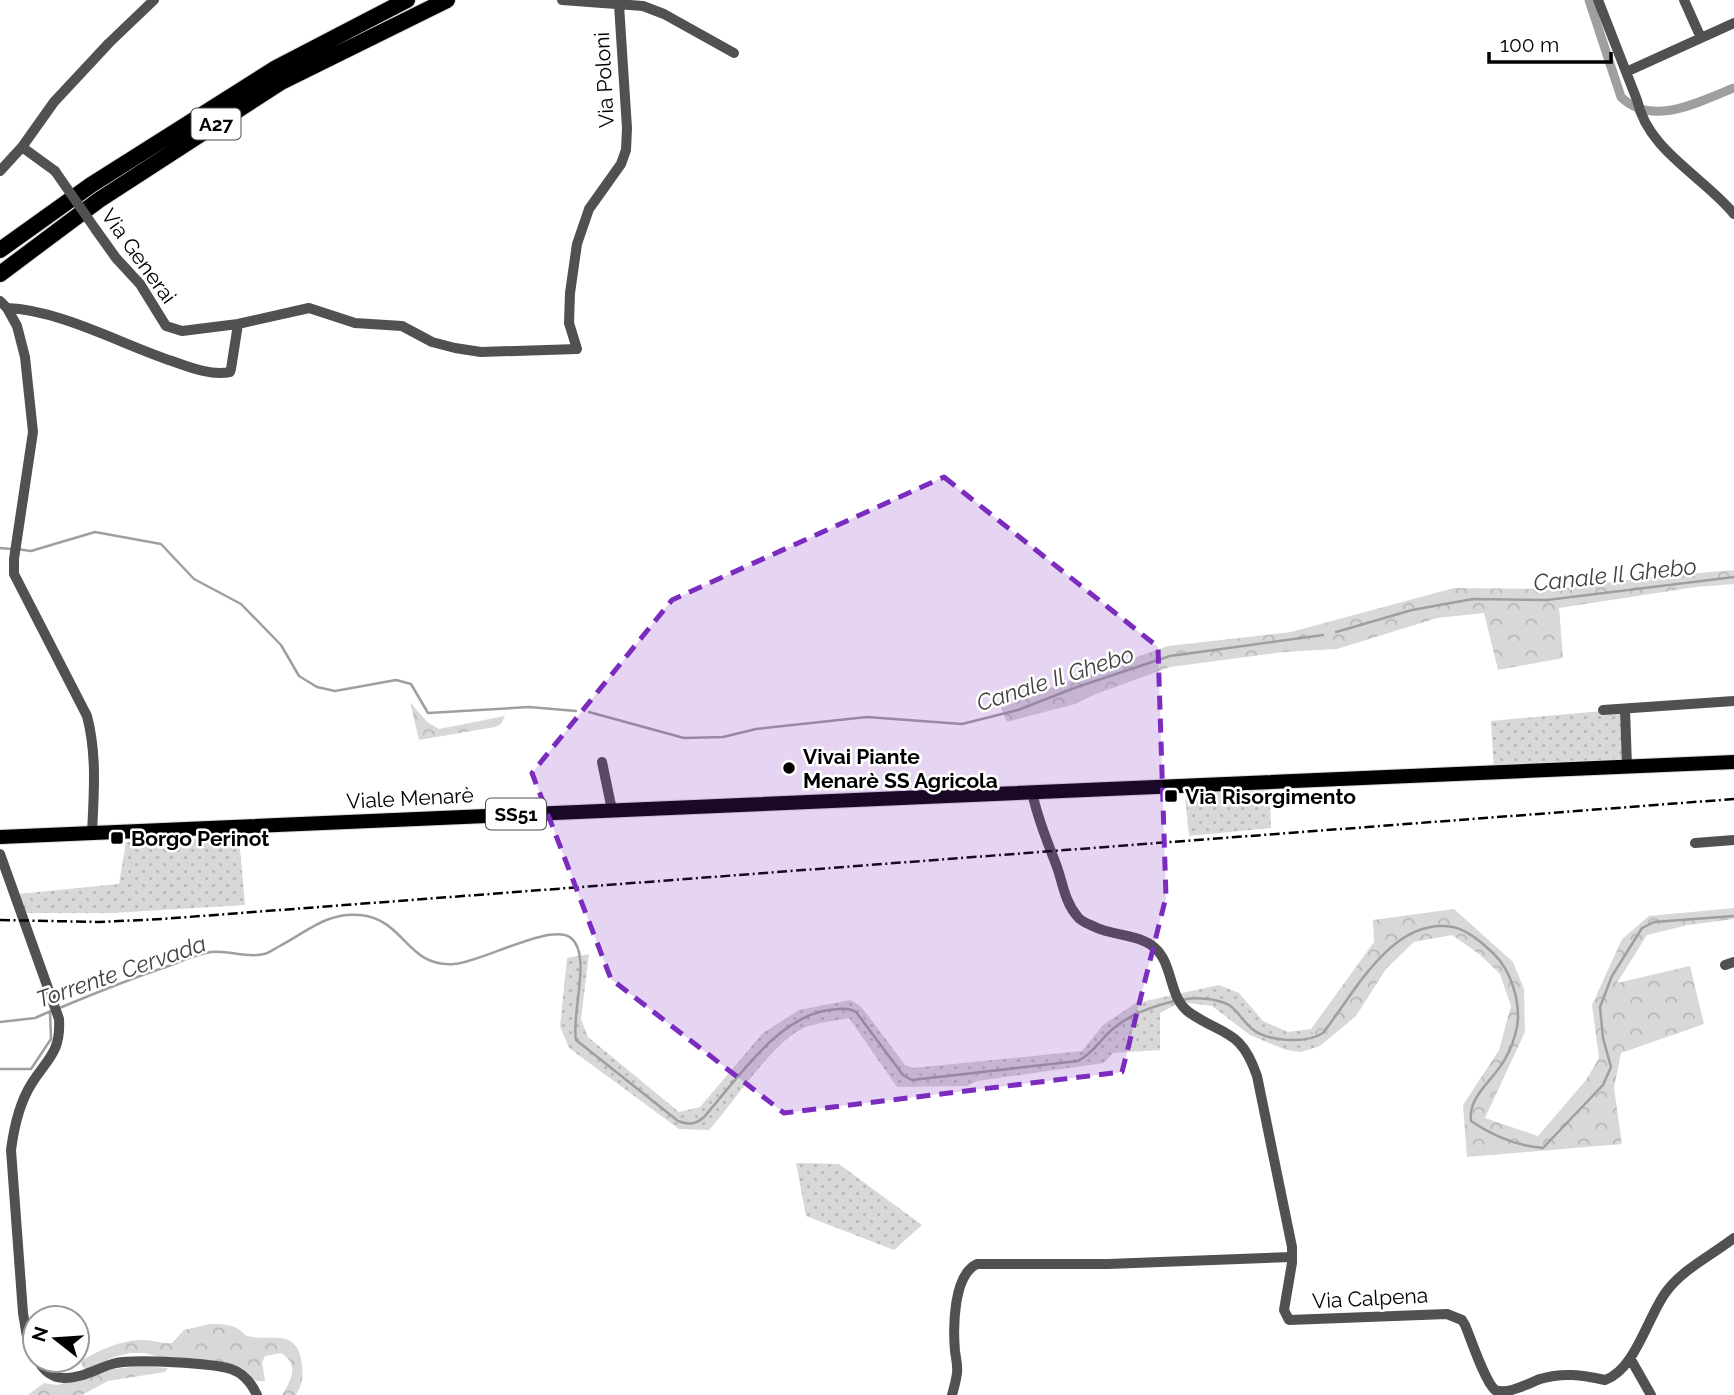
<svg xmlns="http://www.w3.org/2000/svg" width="1734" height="1395" viewBox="0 0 1734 1395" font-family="Raleway,sans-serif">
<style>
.grass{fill:url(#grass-dots)}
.forest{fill:url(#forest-crowns)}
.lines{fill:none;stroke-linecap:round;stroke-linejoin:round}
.stream{stroke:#9f9f9f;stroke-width:2.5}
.canal{stroke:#9f9f9f;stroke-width:9}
.major-casing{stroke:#dbdbdb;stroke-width:16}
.highway-casing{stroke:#dbdbdb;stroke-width:18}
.minor{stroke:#515151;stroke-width:10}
.major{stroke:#000;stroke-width:14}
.highway{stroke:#000;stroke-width:16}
.rail{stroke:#000;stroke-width:2.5;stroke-dasharray:10 3.5 2 3.5;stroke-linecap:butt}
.minor-bridge{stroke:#515151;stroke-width:10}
.marked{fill:#7b2cbf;fill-opacity:0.2;stroke:#7b2cbf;stroke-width:5;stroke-dasharray:14 9;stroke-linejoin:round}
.poi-dot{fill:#000;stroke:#fff;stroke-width:2.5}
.labels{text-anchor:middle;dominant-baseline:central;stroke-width:5;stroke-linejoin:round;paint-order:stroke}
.shield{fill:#fff;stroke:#4c4c4c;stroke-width:2}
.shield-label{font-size:19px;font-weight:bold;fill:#000}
.street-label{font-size:21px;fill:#000;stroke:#fff}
.poi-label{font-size:21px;font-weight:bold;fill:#000;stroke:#fff;text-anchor:start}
.water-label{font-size:23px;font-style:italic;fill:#404040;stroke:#fff}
</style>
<defs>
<pattern id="grass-dots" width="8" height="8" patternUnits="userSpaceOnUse" patternTransform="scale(1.75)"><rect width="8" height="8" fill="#d8d8d8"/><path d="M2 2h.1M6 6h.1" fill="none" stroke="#b8b8b8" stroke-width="1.8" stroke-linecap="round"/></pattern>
<pattern id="forest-crowns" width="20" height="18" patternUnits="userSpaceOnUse" patternTransform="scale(1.75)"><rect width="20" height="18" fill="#d8d8d8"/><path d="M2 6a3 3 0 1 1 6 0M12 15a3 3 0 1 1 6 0" fill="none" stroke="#b8b8b8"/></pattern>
</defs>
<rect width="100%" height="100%" fill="#fff"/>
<path class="grass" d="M1625,709L1627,766L1494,772L1491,721Z
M1269,781L1271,828L1189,836L1184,785Z
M239,837L245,905L112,913H24L18,894L119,884L126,842Z
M589,954L581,1019L588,1037L679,1112L700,1107L763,1033L799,1010L850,1000L859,1005L867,1014L905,1065L913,1068L1082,1051L1103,1025L1136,1003L1219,985L1239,993L1263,1021L1288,1032L1311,1029L1320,1046L1301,1052L1286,1050L1250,1035L1212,1006L1181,1002L1160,1013V1050L1113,1053L1104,1063L977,1081L967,1086L897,1087L849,1018C835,1021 820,1022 806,1027C774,1039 734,1103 709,1130L679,1129L569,1048L560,1026L567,958Z
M796,1163L839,1164L922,1225L894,1250L806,1216Z"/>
<path class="forest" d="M1734,570V584L1696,587L1559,608L1563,658L1498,670L1484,613L1437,618L1337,649L1284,652L1170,667L1096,694L1075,704L1007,722L1001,708L1055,686L1168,646L1291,632L1454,588L1558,589L1651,577Z
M410,702L427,722L439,729L505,716L501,724L495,727L419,740Z
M1734,908V919L1688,925L1647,935L1617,983L1690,966L1704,1024L1621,1053L1614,1088L1622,1144L1467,1157L1463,1105L1499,1050L1511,1006L1500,974L1479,954L1452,935L1414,942L1386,969L1356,1016L1320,1046L1311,1029L1374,942L1373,920L1454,909L1513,962L1524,989L1525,1032L1485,1118L1538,1136L1586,1080L1599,1058L1592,1005L1622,939L1649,916Z
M210,1324C218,1324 229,1324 237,1328C238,1329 245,1334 245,1335C268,1344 297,1325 302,1364C303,1378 303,1382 296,1395H282C291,1380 300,1365 281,1353L265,1356L262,1362L265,1381H256L242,1371L170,1360L145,1353H130L114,1357L86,1370L81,1365L84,1359C100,1350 120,1341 138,1340C150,1339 160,1344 172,1343L184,1330Z
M141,1366L168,1368L165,1372L108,1381L82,1395H28L44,1383L57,1385L114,1369Z"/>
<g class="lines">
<path class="stream" d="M0,548L11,549
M17,549L31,551L95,532L161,544L194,579L241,604L281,645L299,676L317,687L335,691L396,680L411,684L428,713L529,707L576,711
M1336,632L1412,610L1473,599L1547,600L1734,577
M589,712L684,738L723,737L756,729L867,717L962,724L1018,710L1077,687L1170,656L1323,635
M1181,1000C1194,997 1216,998 1229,1005C1237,1010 1243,1021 1251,1028C1267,1042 1306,1044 1323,1033C1354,994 1392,916 1453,927C1468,930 1482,943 1493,953C1511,970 1521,1002 1517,1027C1515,1036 1511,1049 1506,1057C1496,1079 1468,1094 1471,1121C1493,1136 1517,1146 1543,1148L1603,1085L1611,1067L1603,1038L1600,1007L1612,976L1642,928L1654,922L1734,916
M57,1009C93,994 129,979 166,967C179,962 192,956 206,953C224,948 246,959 264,954C269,953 274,949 278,947C307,932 326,912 360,915C405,919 407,968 454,964C480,963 551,922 571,938C592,955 571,1013 576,1040L678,1121C689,1125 695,1125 704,1117C737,1080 777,1017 829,1010C839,1009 847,1007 856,1012L903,1075L912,1080L1078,1061C1095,1052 1100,1039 1114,1028C1132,1013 1152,1007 1174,1001
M0,1022L35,1018L51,1011
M0,1069H31L51,1039L50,1012"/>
<path class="canal" d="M1589,0L1621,97C1653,128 1700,101 1734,88"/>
<g class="major-casing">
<path id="major" d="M0,837L1734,762"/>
</g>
<g class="highway-casing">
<path id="highway" d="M0,250L91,185L276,68L407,0
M0,274L99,200L281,82L447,0"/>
</g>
<path class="minor" d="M562,0L643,6L664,14L734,53
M1598,0L1637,100C1648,151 1703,176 1734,214
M1684,0L1701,38
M1626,72L1734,23
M22,147L55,171
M0,171L22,147L54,102L109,43L154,0
M96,230L116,258L140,284L166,326L182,331L238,324L309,308L355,323L402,326L432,342L455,348L481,352L577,349L569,323L570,293L577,244L589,209L621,164L626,150L627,128L619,5
M0,301L7,308L17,326L25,357L33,432L14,559V574L87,716C97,754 94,793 92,833
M7,308C60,310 121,344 172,361C189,367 211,376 230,372L231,369L238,324
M1625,709L1627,766
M1603,710L1734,701
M602,762L612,810
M1032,792C1038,821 1047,840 1057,867C1063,884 1065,902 1077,916C1081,922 1089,924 1095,927C1114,936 1139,934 1155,948C1174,965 1168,998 1190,1013C1224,1036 1241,1029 1257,1076L1292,1247V1263L1284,1310L1289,1320L1447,1314L1462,1320L1465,1325C1471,1339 1485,1382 1495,1390C1508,1395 1527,1384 1540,1379C1563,1372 1582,1375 1605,1380C1635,1370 1648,1316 1666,1292C1683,1269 1712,1255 1734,1238
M1695,843L1734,840
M0,854L59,1019C61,1052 48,1058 32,1083C19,1103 14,1127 11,1150L23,1313L27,1337L35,1353
M1725,965L1734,962
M1630,1358L1651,1395
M38,1360C43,1370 52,1378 64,1378C81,1379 99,1367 116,1363C135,1359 212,1363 231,1369C243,1373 252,1384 257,1395
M952,1395C954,1388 956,1381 957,1373C958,1366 956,1359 955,1351C953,1328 953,1275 977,1264H1108L1291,1257"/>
<use href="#major" class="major"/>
<use href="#highway" class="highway"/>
<path class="rail" d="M0,920L99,922L162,919L1734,799"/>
<path class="minor-bridge" d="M55,171L96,230"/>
</g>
<path class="marked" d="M944,477L1158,647L1166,897L1122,1072L784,1113L611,979L532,773L672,600Z"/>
<g class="poi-dot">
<circle cx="789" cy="768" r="7"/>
<rect x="1164" y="789" width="14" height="14" rx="3.5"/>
<rect x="110" y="831" width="14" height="14" rx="3.5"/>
</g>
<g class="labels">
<g class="shield">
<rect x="191.5" y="108.5" width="49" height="31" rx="5"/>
<rect x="486" y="798.5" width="60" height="31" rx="5"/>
</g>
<g class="shield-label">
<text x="216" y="124">A27</text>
<text x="516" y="814">SS51</text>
</g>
<g class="street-label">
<text transform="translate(604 80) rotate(-93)">Via Poloni</text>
<text transform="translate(139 256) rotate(54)">Via Generai</text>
<text transform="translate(410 798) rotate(-3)">Viale Menarè</text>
<text transform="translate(1370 1298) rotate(-3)">Via Calpena</text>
</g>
<g class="poi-label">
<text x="803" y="756">Vivai Piante<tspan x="803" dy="24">Menarè SS Agricola</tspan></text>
<text x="1185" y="796">Via Risorgimento</text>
<text x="131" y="838">Borgo Perinot</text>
</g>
<g class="water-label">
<text transform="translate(1615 574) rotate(-6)">Canale Il Ghebo</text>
<text transform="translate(1055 678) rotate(-18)">Canale Il Ghebo</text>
<text transform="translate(121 971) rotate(-19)">Torrente Cervada</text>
</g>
</g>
<g transform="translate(56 1339) rotate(287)"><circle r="33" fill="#ffffff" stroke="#999999" stroke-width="2"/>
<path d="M0-5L12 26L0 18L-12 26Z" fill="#000000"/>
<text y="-10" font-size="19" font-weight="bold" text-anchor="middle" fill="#000000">N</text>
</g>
<path d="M1489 52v10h122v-10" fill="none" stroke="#000000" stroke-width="3.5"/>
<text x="1500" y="52" font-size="21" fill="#000000" stroke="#ffffff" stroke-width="5" paint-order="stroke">100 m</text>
</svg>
